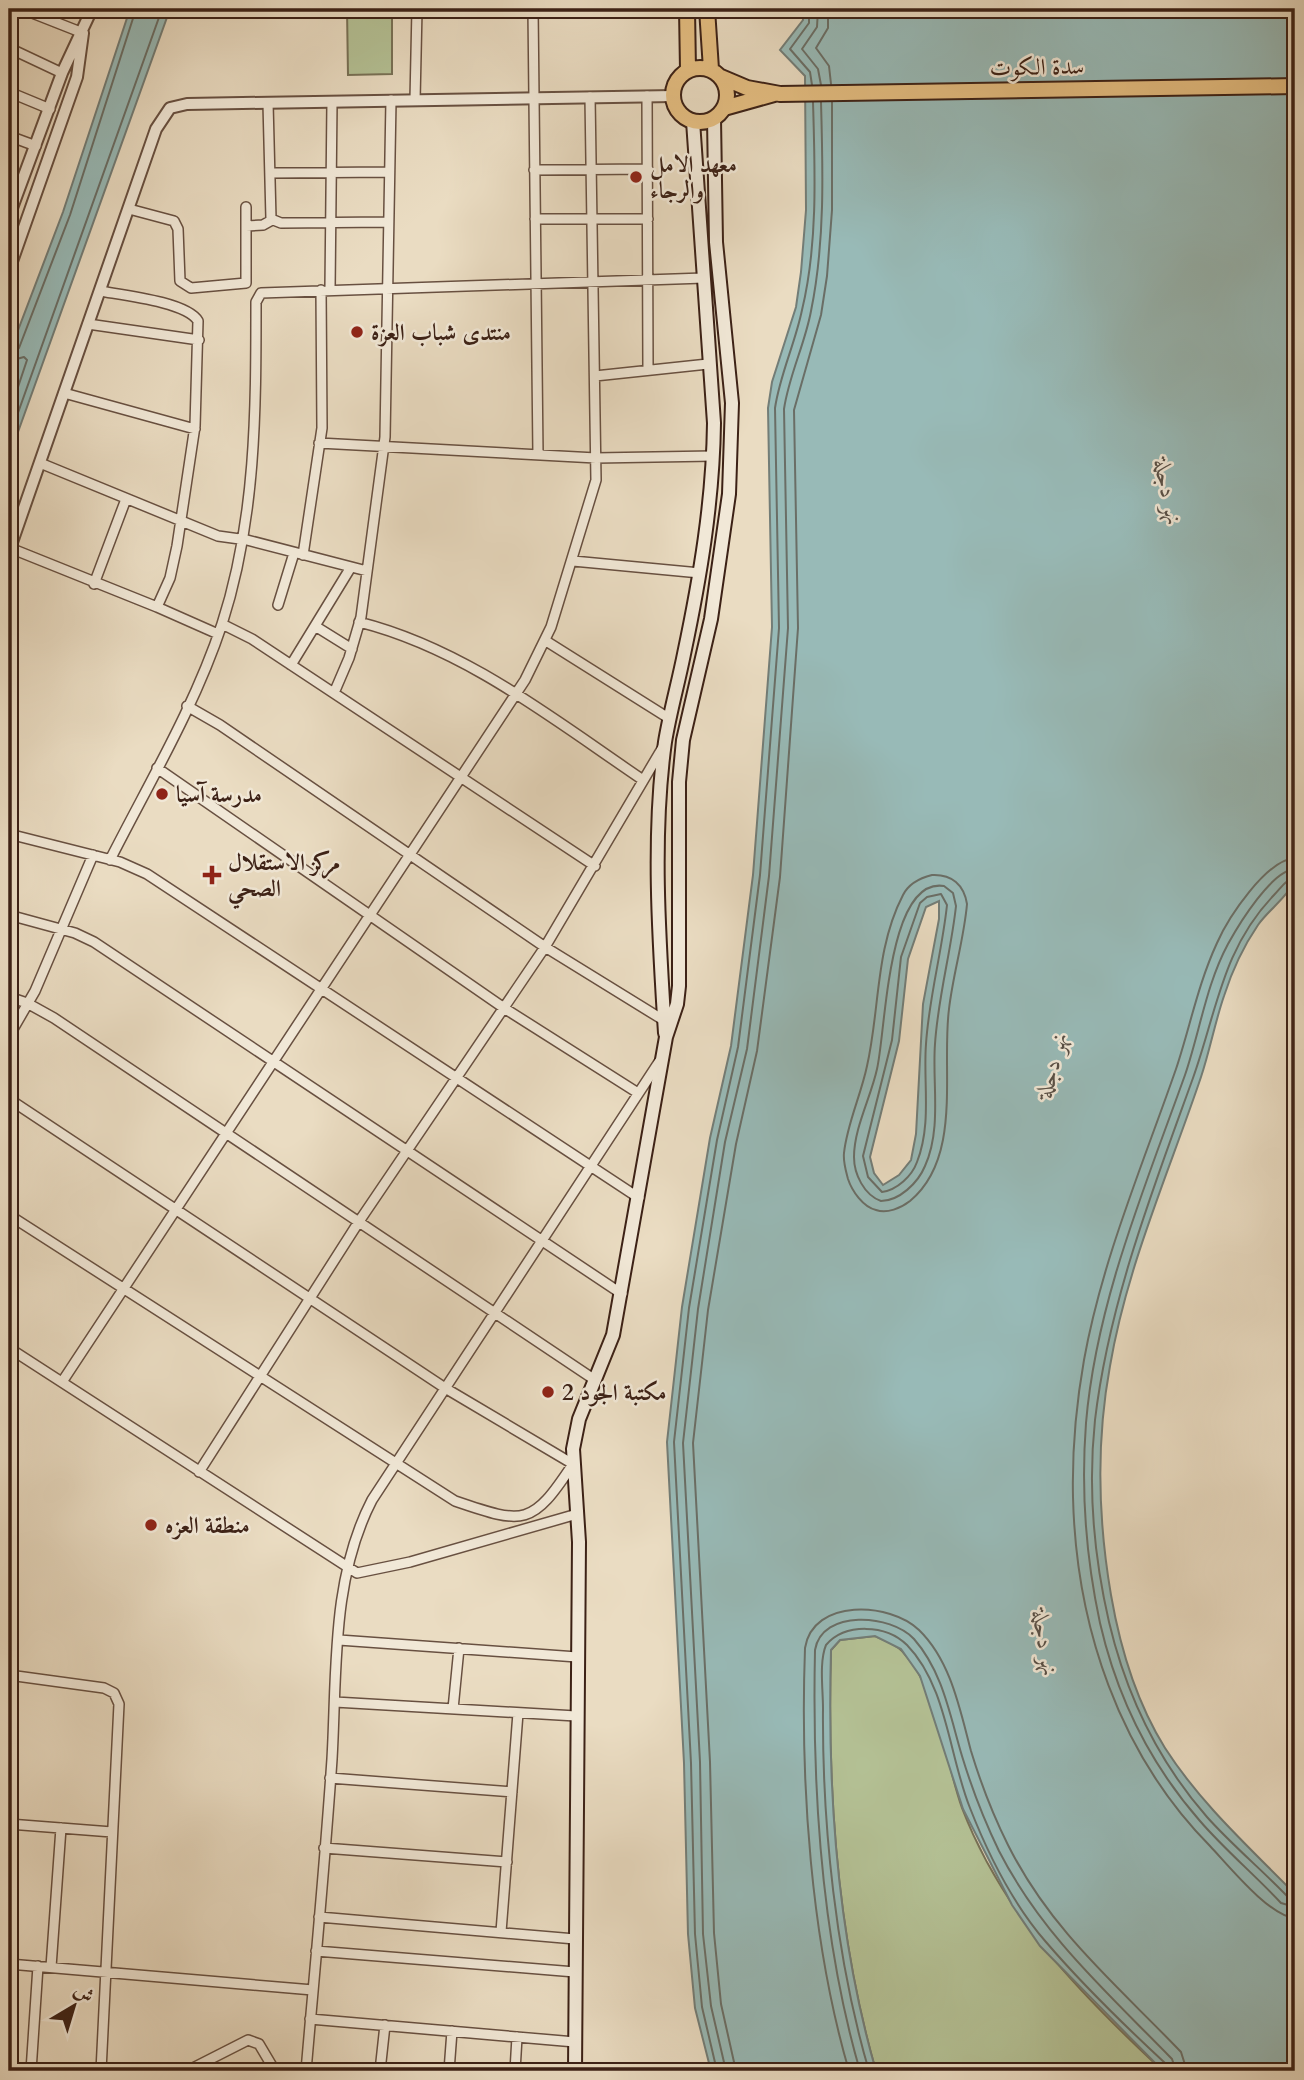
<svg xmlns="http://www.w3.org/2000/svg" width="1304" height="2080" viewBox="0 0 1304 2080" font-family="Cardo,Amiri,serif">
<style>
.green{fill:#b4c195;stroke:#787156;stroke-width:2}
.water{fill:#98bab7;stroke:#737d77;stroke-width:2;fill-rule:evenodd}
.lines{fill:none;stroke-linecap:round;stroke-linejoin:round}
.shore{stroke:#6a6e66;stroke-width:2}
.minor-casing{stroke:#685041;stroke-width:12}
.tertiary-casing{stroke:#685041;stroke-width:14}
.secondary-casing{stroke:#3c2116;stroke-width:16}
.primary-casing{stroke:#3c2116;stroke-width:18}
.minor{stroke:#f1e8d7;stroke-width:9}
.tertiary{stroke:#f1e8d7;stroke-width:10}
.secondary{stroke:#f1e8d7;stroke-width:12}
.primary{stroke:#e5be81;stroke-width:14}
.poi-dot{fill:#8f2418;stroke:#f1e8d7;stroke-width:2.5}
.labels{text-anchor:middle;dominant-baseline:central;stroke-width:5;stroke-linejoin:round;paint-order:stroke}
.street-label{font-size:23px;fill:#3c2116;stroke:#f1e8d7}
.poi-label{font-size:23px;font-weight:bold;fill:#3c2116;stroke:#f1e8d7;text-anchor:start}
.water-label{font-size:24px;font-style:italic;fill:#584f46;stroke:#f1e8d7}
</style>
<rect width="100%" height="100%" fill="#eadcc2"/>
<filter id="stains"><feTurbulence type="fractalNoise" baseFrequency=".00286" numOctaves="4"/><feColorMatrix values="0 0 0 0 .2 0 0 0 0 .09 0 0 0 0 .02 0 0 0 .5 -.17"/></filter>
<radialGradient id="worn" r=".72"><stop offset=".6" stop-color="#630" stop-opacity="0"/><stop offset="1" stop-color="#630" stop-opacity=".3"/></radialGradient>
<path class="green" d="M347,9H392V74L348,75Z
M875,1636C883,1640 896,1644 902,1651C940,1691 944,1758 962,1808C1003,1915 1081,1995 1163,2071H876C837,1936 827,1790 831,1650L840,1640Z"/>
<path class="water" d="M130,9H170L9,457V354L63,212Z
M802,9H1295V877C1291,895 1269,909 1258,925C1243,947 1232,971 1224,996C1215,1022 1210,1050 1201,1077C1169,1172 1127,1266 1110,1366C1096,1442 1098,1519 1111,1595C1120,1647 1137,1703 1165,1748C1201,1804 1249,1847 1295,1894V2071H1163L1040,1946L1012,1905L963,1809L920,1676L901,1649L875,1636L840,1640L831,1650C827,1790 837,1936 876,2071H711L695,2008L688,1934L684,1763L667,1442L682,1307L710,1138L731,1046L753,875L772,627L768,408L772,382L796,307L801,272L806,210L805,76L780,50L803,20ZM939,901V919L923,1004L916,1134L911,1160L899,1175L883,1185L874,1173L870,1157L899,1041L908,959L926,907Z"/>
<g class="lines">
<path class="shore" d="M809,9V23L790,49L810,72L812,85
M818,9L817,27L802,49L818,69L821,85
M828,9V28L816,48L829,66L831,84
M9,353L19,348L70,215L136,9
M9,361L24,357L27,360L9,414
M9,438L162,9
M1295,858C1266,860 1228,918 1217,943C1198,984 1190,1027 1176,1069C1143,1164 1102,1260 1084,1360C1076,1405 1072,1452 1073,1497C1076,1626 1119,1754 1210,1846C1228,1865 1270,1917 1295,1918
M1295,869C1272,870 1239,924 1228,944C1206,985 1200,1031 1185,1075C1145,1187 1096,1303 1086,1423C1081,1489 1086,1558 1100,1623C1117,1697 1151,1765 1200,1821C1225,1850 1255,1875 1281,1903L1295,1907
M932,875C952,874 964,885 967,904C964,939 953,974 949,1009C941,1069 963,1157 910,1201C901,1208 887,1214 876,1210C863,1207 852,1191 848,1179C846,1171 843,1162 844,1153C847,1124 861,1095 867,1066C880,1009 875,949 903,895C909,883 920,878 932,875Z
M1295,878C1286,879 1281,888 1274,895C1222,949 1217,1011 1193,1078C1153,1189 1109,1302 1095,1420C1088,1486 1094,1557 1109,1622C1126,1694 1158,1761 1207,1817C1232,1845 1261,1869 1287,1896L1295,1899
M944,886L953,893L956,906C951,952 938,997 935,1044C932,1083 942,1128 925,1166C918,1183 899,1201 881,1201C864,1195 854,1174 854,1157C854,1128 871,1097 877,1069C886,1031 887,877 944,886Z
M941,894L947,905C942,952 929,997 926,1044C923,1082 932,1124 917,1162C912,1176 897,1190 882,1192L868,1177L863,1156L892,1040L901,957L920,903L927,897Z
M717,2071L702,2007L695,1934L691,1763L674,1442L689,1308L717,1140L738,1047L760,875L779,628L775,408C780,374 795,344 802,310C818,244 815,170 813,102
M726,2071L711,2006L703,1934L700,1762L683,1443L698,1309L725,1142L747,1049L769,876L788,628L784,409C789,375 805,344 811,311C825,243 823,171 821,102
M736,2071L721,2004L714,1933L710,1762L693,1443L708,1310L736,1144L757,1051L780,877L798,628L794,410L821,315L827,276L832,210V102
M849,2071C811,1941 800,1784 805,1648C813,1598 890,1602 919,1630C951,1661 960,1710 971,1751C981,1784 993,1815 1008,1845C1051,1931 1116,1984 1181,2052L1187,2071
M860,2071C821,1937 812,1789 815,1650C822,1609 891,1614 914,1639C943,1672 950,1716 962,1756C972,1789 984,1820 999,1851C1042,1935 1107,1992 1172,2059L1176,2071
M869,2071C836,1959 822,1825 823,1708C823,1689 819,1662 826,1645C845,1623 886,1624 907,1645C947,1686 949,1756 970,1808C988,1854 1013,1904 1046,1942C1082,1984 1124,2025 1165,2063L1167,2071"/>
<g class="minor-casing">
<path id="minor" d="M22,9L83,33
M533,9L538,455
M9,48L62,73
M9,92L50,109
M647,96L648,370
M415,100L417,9
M268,103L271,219L281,223L388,222
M9,136L36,146
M534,170L648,169
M270,173L389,172
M129,209L174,221L178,229L180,281L191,288L246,283V207
M535,219H648
M246,226L263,225L272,220
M330,289L332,102
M88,324L199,340
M595,376L708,364
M64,393L195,429
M319,443L596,458L713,456
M40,463L218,536L247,540L367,571
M10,548L157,607L170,578L177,546L195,426L198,321C187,302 122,295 100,291
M303,555L322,428L321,290
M573,561L700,573
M94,584L126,499
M278,605L294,553
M157,607L218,634
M359,622C466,649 554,720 643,780
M222,624L252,639L595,866
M315,626L352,649
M546,641L670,719
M291,665L351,567
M334,693L349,658L361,617L385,437L391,100
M187,706L220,725L545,947L665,1021
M157,768L504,1008L638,1093
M9,834L120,862L147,874L639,1198
M110,860C149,783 195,706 222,624C256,519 256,411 256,302L261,293L704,278
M9,915L75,933L94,942L622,1294
M9,997L27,1003L54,1018L595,1380
M9,1036L35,991L93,855
M9,1099L445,1388L573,1464C532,1526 525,1525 455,1501L9,1215
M9,1163L11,1164
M9,1348L357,1573L410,1562L577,1514
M62,1382L525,680L551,627L596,480L590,97
M199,1472L358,1223L545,947L663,747
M339,1640L577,1657
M9,1675L104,1688L114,1693L119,1704L101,2071
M335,1702L576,1716
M453,1709L459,1648
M330,1778L512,1792
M9,1824L112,1832
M324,1848L507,1862
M319,1917L575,1939
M501,1932L518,1713
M316,1951L575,1972
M9,1964L313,1990
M51,1967L61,1828
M310,2019L575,2042
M31,2071L38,1966
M187,2071L248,2040L259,2044L275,2071
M306,2071C315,1967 325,1863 332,1759C337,1672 331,1579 372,1500L659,1062
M380,2071L385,2025
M449,2071L452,2031
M515,2071L517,2037"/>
</g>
<g class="tertiary-casing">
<path id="tertiary" d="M9,216L62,73L92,9
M9,270L77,77L83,33
M9,551L156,129L170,108L187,104L673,96"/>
</g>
<g class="secondary-casing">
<path id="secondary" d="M665,1033C659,939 652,835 665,742C670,712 678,684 684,654C700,578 713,502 714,423L693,121
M575,2071L579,1542L573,1449L579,1419L613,1335L666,1037L677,1004L679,986V782L683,740L711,619L729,494L732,403L716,242L714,119"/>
</g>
<g class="primary-casing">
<path id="primary" d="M687,9L688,70
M707,9L711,69
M673 95a27 27 0 1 1 54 0a27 27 0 1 1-54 0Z
M721,77L747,88L780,94L1295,86
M724,108L774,94"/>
</g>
<use href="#minor" class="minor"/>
<use href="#tertiary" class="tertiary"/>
<use href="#secondary" class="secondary"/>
<use href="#primary" class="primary"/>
</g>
<g class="poi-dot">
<circle cx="636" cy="177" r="7"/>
<circle cx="357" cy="332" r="7"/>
<circle cx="162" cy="794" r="7"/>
<path d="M208.5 864.5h7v7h7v7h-7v7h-7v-7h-7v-7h7z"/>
<circle cx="548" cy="1392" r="7"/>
<circle cx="151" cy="1525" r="7"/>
</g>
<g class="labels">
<g class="street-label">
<text transform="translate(1037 67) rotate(-1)">سدة الكوت</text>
</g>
<g class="poi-label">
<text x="650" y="164">معهد الامل<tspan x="650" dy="26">والرجاء</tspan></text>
<text x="371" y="332">منتدى شباب العزة</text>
<text x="176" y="794">مدرسة آسيا</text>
<text x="228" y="862">مركز الاستقلال<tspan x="228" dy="26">الصحي</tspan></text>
<text x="562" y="1392">مكتبة الجود 2</text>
<text x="165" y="1525">منطقة العزه</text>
</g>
<g class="water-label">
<text transform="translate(1168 492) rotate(78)">نهر دجلة</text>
<text transform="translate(1052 1065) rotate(-76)">نهر دجلة</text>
<text transform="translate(1045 1643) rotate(80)">نهر دجلة</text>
</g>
</g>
<rect width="1304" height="2080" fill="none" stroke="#eadcc2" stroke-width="35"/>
<rect x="10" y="10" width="1283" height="2059" fill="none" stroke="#3c2116" stroke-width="3.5"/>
<rect x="18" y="18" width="1269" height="2045" fill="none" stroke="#3c2116" stroke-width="2"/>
<g transform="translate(74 2006) rotate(38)" stroke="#f1e8d7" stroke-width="5" paint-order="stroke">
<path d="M0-5L12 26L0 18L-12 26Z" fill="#3c2116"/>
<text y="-10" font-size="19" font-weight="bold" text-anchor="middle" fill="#3c2116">ش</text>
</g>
<rect width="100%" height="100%" filter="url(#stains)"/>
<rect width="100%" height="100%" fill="url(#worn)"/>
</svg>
